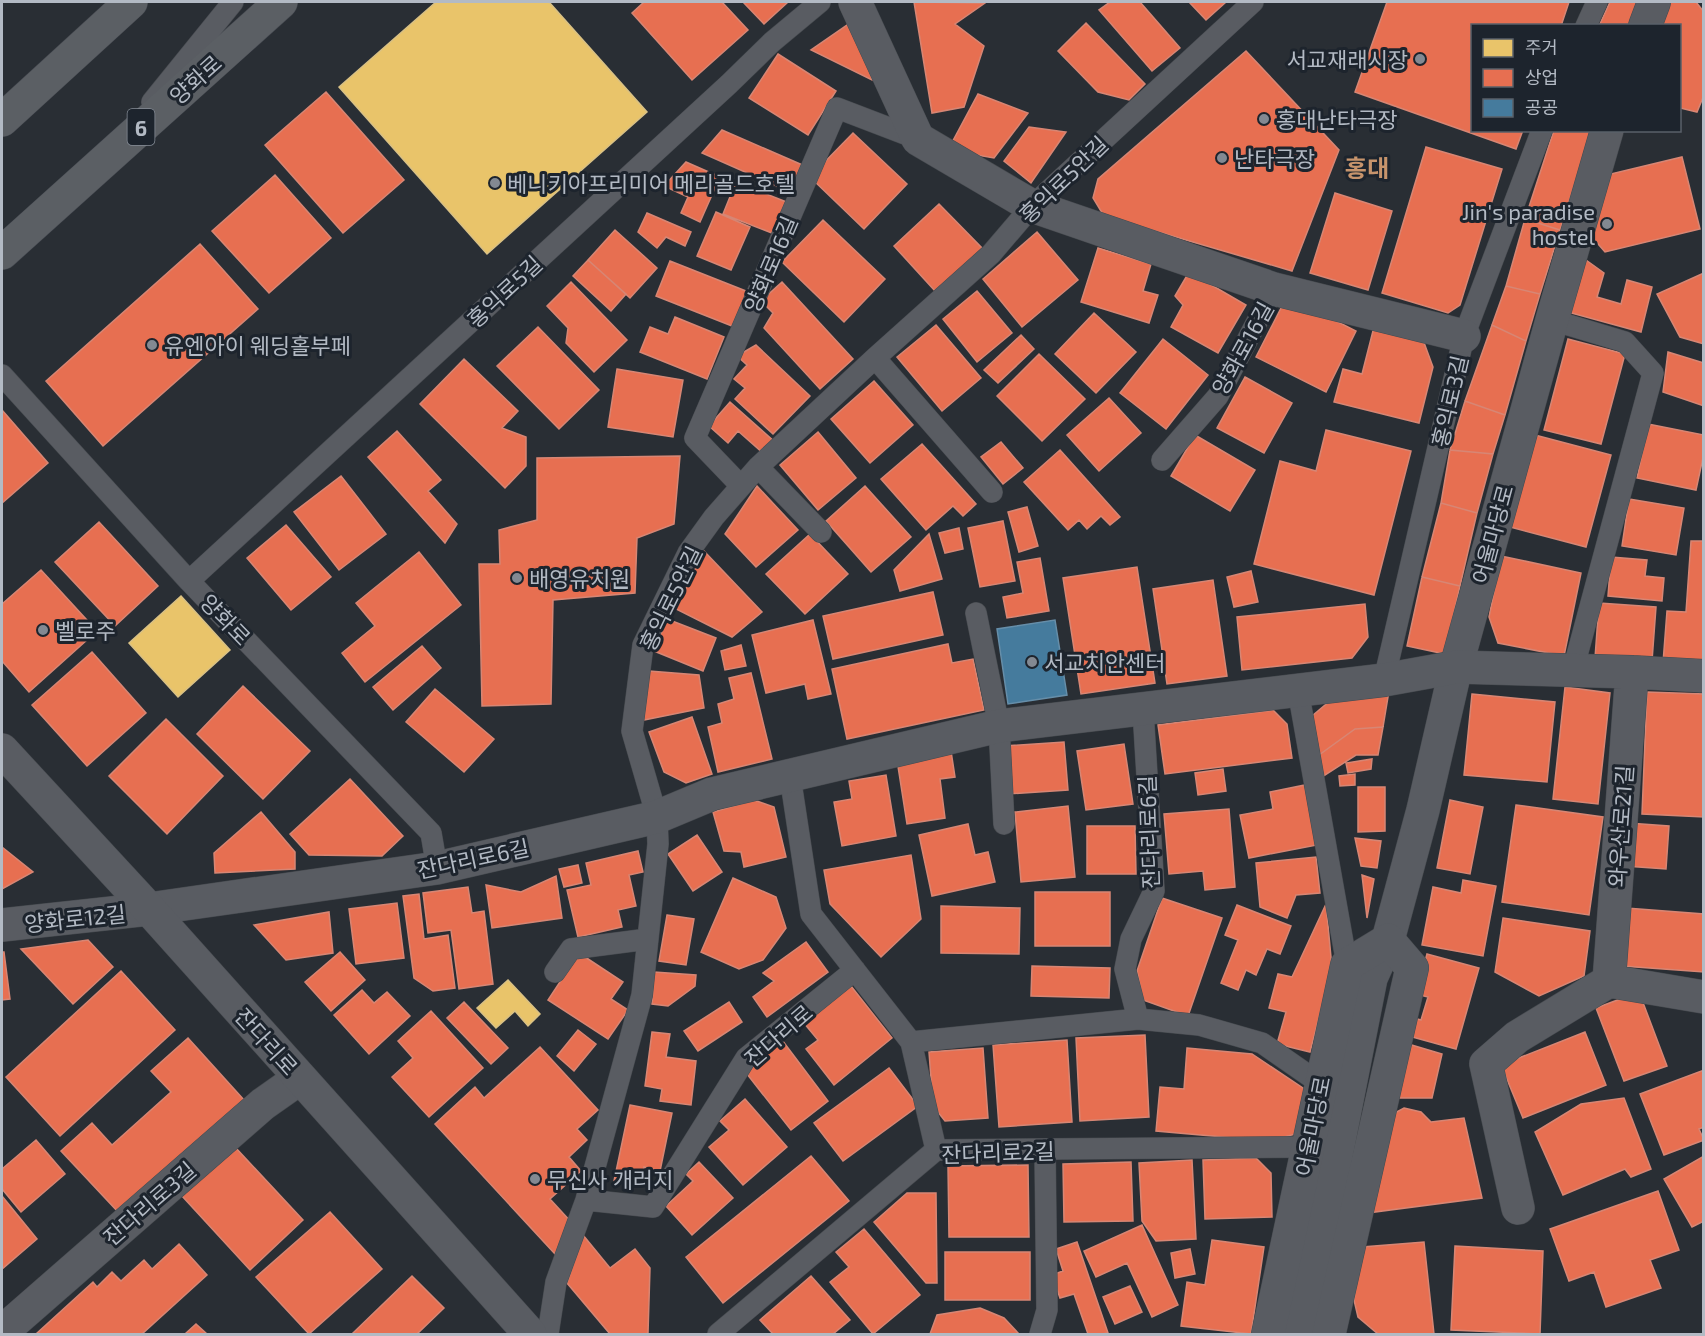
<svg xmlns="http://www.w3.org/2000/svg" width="1705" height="1336" viewBox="0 0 1705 1336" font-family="'Exo 2','Noto Sans KR',sans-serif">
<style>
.homes{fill:#e9c46a;stroke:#d9c185;stroke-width:1.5}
.shops{fill:#e76f51;stroke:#d78674;stroke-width:1.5}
.public{fill:#457b9d;stroke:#668ea9;stroke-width:1.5}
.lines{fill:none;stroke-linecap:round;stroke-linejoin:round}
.service-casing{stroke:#464a4f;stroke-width:22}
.pedestrian-casing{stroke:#464a4f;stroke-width:34}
.minor-casing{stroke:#464a4f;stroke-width:34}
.tertiary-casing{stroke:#464a4f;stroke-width:34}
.primary-casing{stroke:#464a51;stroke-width:34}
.service{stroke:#595c62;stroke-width:21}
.pedestrian{stroke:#595c62;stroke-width:33}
.minor{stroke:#595c62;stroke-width:33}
.tertiary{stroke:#595c62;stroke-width:33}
.primary{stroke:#5b5f64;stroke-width:33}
.poi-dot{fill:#838992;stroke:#1d242d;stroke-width:2}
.labels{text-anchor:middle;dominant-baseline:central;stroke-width:6;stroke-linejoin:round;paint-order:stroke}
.shield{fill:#1d242d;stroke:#868d97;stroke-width:1.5}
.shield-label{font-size:21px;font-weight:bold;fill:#b3bac4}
.poi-label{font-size:22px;fill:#b3bac4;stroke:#1d242d;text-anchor:start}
.street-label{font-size:22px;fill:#b3bac4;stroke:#1d242d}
.neighbourhood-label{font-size:24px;font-weight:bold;fill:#c7946c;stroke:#1d242d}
</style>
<rect width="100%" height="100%" fill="#292e34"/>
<path class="homes" d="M436,2H549L647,112L487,254L339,87Z
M181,596L230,650L178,697L129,643Z
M508,980L540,1014L528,1026L515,1011L496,1028L477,1008Z"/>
<path class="shops" d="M644,2H722L748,30L692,80L632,13Z
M743,2H788L764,24Z
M914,2L985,3L955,24L984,46L964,107L932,113Z
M1110,2H1140L1180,48L1152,71L1099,10Z
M1189,2H1226L1206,20Z
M1387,2H1569L1561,26H1472V130H1523L1516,149L1355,92Z
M1610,2H1643L1633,26H1599Z
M1668,2H1696L1704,12V95L1697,112L1680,108V26H1657Z
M853,21L868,55L872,80L811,50Z
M1086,23L1145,84L1129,100L1098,92L1058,51Z
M1246,51L1339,150L1292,271L1104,216L1093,198L1098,179Z
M778,54L836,91L808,135L749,98Z
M326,92L404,180L343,233L265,145Z
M978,94L1028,113L994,158L948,150Z
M1029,127L1066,132L1031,183L1004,161Z
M722,130L807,167L795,194L702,153Z
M1554,130H1582L1591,133L1560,230L1525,219Z
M853,133L907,184L864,229L810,177Z
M1426,147L1502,169L1460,305L1448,313L1382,293Z
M1682,157L1700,229L1605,252L1585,229L1598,177Z
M686,162L720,177L700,222L681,213L688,197L664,186Z
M275,175L331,238L269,293L212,231Z
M736,182L789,203L777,235L723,214Z
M1335,193L1392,211L1368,290L1310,273Z
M939,204L984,250L935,291L894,246Z
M716,212L750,227L731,270L697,256Z
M647,213L691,232L685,246L666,237L657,248L638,232Z
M1525,219L1560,230L1540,294L1506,286Z
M823,220L885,279L844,322L782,262Z
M615,230L657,268L630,298L588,260Z
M1037,232L1078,280L1022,327L983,279Z
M200,244L258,309L103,446L46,381Z
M1098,248L1151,264L1143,291L1158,295L1149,323L1081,302Z
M1579,255L1604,273L1597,297L1621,304L1627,280L1652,287L1641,332L1564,311Z
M588,260L626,294L611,311L573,276Z
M670,261L751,293L737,328L656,296Z
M1189,272L1246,305L1218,353L1171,327L1183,305L1175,296Z
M1704,273V344L1680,337L1657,294Z
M571,282L627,340L594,372L566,343L568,328L547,306Z
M782,282L853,359L820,389L764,328L773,313L761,301Z
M1506,286L1540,294L1526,341L1492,325Z
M977,291L1012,333L977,362L943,319Z
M1299,302L1356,331L1326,392L1256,357L1281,308Z
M1094,313L1136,352L1096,393L1055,354Z
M675,317L724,337L707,379L640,352L650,327L668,334Z
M936,325L981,378L942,411L897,357Z
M1492,325L1526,341L1505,415L1465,401Z
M538,327L599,390L559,429L497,366Z
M1374,327L1423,340L1433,367L1419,423L1334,402L1343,369L1362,374Z
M1021,335L1034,349L998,383L984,370Z
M1163,339L1208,375L1166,429L1120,393Z
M1568,339L1625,354L1601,444L1544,430Z
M756,345L810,396L773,434L735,399L745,388L734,379L747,365L737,356Z
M1668,352L1704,363V406L1663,392Z
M1039,354L1085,399L1042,441L997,396Z
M464,359L518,411L502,428L526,437V466L505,488L420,404Z
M617,369L683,380L673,437L608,427Z
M1245,377L1292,403L1264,453L1217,428Z
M874,381L913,425L870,463L831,419Z
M1109,398L1141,433L1099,471L1067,435Z
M1465,401L1505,415L1493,454L1450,450Z
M730,402L775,442L764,454L738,431L728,443L709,426Z
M2,410L48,463L2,503Z
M1648,424L1704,435V453L1696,490L1637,478Z
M1326,430L1411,451L1374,595L1254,564L1280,461L1316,471Z
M397,431L441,480L428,491L457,524L445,543L368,457Z
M818,432L856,478L818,510L780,465Z
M1195,435L1255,470L1230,511L1171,476Z
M1535,435L1611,455L1586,547L1510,527Z
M1001,442L1023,468L1003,484L981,457Z
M922,444L976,504L963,516L953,506L926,530L881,479Z
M1060,450L1120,517L1110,525L1101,516L1087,529L1079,520L1068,530L1024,482Z
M1450,450L1493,454L1477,513L1441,503Z
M680,456L674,524L637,538L635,593L553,600L551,704L482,706L479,564H500L499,530L537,520V458Z
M341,476L386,534L339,570L294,512Z
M757,486L798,530L756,567L725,534Z
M865,486L911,537L871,572L826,521Z
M1629,499L1684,508L1676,555L1622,546Z
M1441,503L1477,513L1460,586L1422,577Z
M1027,507L1038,546L1019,552L1008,512Z
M1003,521L1015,581L980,587L968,528Z
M99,522L158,586L115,626L55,562Z
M286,525L331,577L291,610L247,558Z
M959,528L963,549L945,553L939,533Z
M810,534L848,574L805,614L766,574Z
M929,534L942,579L900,591L894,570Z
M1691,541H1704V665L1663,663L1667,611L1686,612Z
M704,551L762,612L732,637L676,609Z
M419,552L461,605L365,682L342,653L375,626L356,603Z
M1501,556L1581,573L1564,656L1498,643L1489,617Z
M1611,557L1647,560L1645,576L1664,578L1662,601L1608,596Z
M1040,558L1049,611L1007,618L1003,597L1023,593L1017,562Z
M1137,567L1155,683L1081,694L1063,578Z
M41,570L97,631L29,692L2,661V604Z
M1251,571L1258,602L1234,607L1227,577Z
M1422,577L1460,586L1445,654L1407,646Z
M1213,580L1227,676L1167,684L1153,589Z
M933,592L943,635L833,659L823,616Z
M1599,603L1656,607L1652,661L1595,658Z
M1365,604L1368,637L1352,658L1242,670L1237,617Z
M667,619L716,638L703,671L654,651Z
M813,620L831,694L808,699L805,684L766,693L752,635Z
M948,644L952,663L973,659L984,710L847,739L832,669Z
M741,645L746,666L725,670L721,651Z
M422,646L441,668L393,710L373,687Z
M92,652L146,713L87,766L32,705Z
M649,671L699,675L704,708L644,720Z
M751,673L772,759L718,772L708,727L722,723L718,704L734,699L729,678Z
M243,686L310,751L263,799L197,734Z
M1565,687L1610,693L1598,804L1553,799Z
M435,689L494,739L464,772L406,722Z
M1389,691L1383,727L1355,729L1319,755L1312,716L1331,700Z
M1647,692L1704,694V817L1642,814Z
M1472,694L1555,702L1547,782L1464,775Z
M1273,710L1287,724L1292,758L1165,774L1158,725Z
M692,717L712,774L686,783L664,772L649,732Z
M166,719L223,776L167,834L109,776Z
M1383,727L1378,755H1356L1322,777L1319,755L1355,729Z
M1064,742L1068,790L1007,794L1004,746Z
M1124,744L1133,804L1086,810L1077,751Z
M951,751L955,777L940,779L945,818L907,824L897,760Z
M1372,759L1371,769L1348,773L1346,763Z
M1223,769L1226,791L1198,795L1195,773Z
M1355,774V785L1340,786L1339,776Z
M886,775L896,836L842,846L834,802L852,799L849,781Z
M350,779L403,836L382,856L309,855L290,834Z
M1305,785L1317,845L1249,858L1240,815L1273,809L1270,792Z
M1358,787H1385V831L1358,832Z
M754,800L774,807L786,857L744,867L741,852L724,851L713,812Z
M1450,800L1483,807L1470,874L1437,868Z
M1516,805L1603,817L1589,915L1502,902Z
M1068,806L1075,877L1021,882L1015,812Z
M1229,809L1235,887L1205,890L1203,871L1169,874L1164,814Z
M261,812L295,852V869L215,873L214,853Z
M1628,823L1669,826L1666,869L1625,866Z
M968,824L975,855L988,852L995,882L932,896L919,835Z
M1087,826H1135L1136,874H1087Z
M697,835L722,872L693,891L668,854Z
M1355,838L1381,841L1377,868L1361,866Z
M2,847L33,872L2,889Z
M638,851L643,872L629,875L636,906L618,910L622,927L578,937L567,890L591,885L586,863Z
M911,855L921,919L881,957L830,904L824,870Z
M1316,857L1320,893L1296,895L1287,918L1260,907L1256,863Z
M578,865L582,883L564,887L559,869Z
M1362,875L1374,879L1367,918Z
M556,876L562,918L492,928L486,885L521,892Z
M733,878L776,897L786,928L763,960L739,969L701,952Z
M1463,880L1496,886L1483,956L1422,945L1433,887L1461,893Z
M468,887L472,913L484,911L493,984L459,989L451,930L428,933L423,893Z
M1035,892H1110V946H1035Z
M419,894L424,939L448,935L455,988L433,991L414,978L403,896Z
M1162,898L1222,918L1188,1016L1143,1000L1137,971Z
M397,903L404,958L356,964L349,909Z
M1326,904L1332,968L1310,1052L1277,1044L1286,1012L1269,1008L1278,974L1292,977Z
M1237,905L1291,926L1280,954L1267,949L1256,975L1246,970L1238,990L1221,983L1238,940L1225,935Z
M941,906L1020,908L1019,954L941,953Z
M1626,908L1704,914V972L1622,966Z
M329,912L333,953L286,960L254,925Z
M667,915L694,919L686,965L659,961Z
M1503,918L1590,931L1584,976L1539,996L1495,972Z
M88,940L113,967L73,1004L21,949Z
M806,942L828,972L767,1017L753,997L774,981L763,973Z
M2,952H4L10,999L2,1000Z
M340,952L365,980L331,1011L305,982Z
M579,953L623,982L611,999L628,1010L608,1039L548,1000Z
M1427,954L1479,968L1456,1049L1405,1035L1410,1017L1421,1020L1428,997L1416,994Z
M1032,966L1110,968L1109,998L1031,996Z
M121,971L175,1030L60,1136L6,1077Z
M654,972L696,975L695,986L668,1006L652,1004Z
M851,986L892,1038L834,1085L806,1049L818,1040L804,1023Z
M362,990L374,1003L387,992L410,1016L369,1054L334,1015Z
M1639,992L1667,1066L1624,1081L1596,1008Z
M464,1002L508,1048L491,1064L447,1018Z
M729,1002L742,1022L698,1051L684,1031Z
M431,1011L483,1068L429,1117L392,1077L413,1058L398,1041Z
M578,1030L596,1044L574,1071L557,1056Z
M652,1032L670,1034L666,1057L696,1061L691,1105L660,1101L662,1089L645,1086Z
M1585,1032L1606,1085L1523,1118L1501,1065Z
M1145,1035L1149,1117L1080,1121L1076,1038Z
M188,1038L244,1100L119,1213L61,1151L92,1123L112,1145L171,1092L151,1071Z
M782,1040L828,1101L791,1130L743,1069Z
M1067,1040L1072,1122L999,1127L993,1045Z
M1405,1043L1442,1054L1432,1098H1394Z
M540,1047L598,1110L577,1129L587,1140L569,1157L581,1171L550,1199L571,1222L555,1254L435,1124L475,1087L484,1098Z
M983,1048L988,1118L945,1121L933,1106L929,1052Z
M1187,1048L1252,1054L1309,1092L1300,1133L1268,1141L1156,1131L1160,1087L1184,1089Z
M889,1068L918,1106L843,1161L814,1123Z
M1704,1070V1127L1699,1129L1704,1140L1664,1155L1640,1094Z
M1624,1098L1651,1169L1631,1177L1625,1169L1563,1195L1535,1132L1581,1104Z
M745,1099L787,1147L743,1185L709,1147L729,1130L720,1121Z
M630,1105L672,1113L660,1171L644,1167L640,1185L614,1181Z
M1404,1108L1421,1112L1431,1122L1464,1118L1482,1198L1367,1213L1389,1116Z
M36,1140L65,1174L21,1212L2,1189V1169Z
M235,1147L303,1220L250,1270L182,1196Z
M811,1156L849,1201L723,1303L686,1257Z
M1704,1156V1221L1692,1227L1664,1179Z
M1256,1158L1271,1173L1272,1217L1205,1219L1203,1160Z
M1192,1160L1196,1239L1156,1241L1142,1221L1139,1163Z
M699,1162L733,1198L692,1235L666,1206L693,1181L686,1174Z
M1131,1162L1133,1221L1064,1222L1063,1164Z
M1028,1165L1029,1237H949L948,1166Z
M1658,1191L1679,1250L1650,1260L1661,1288L1606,1307L1594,1272L1569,1281L1550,1229Z
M907,1193H936L937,1283H926L874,1222Z
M2,1196L37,1239L2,1269Z
M330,1212L382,1269L309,1334L256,1277Z
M1142,1225L1178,1305L1152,1317L1127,1263L1096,1277L1084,1251Z
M864,1229L920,1295L873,1334L830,1282L849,1267L836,1252Z
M583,1235L610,1268L635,1249L650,1268L648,1333L646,1334H610L567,1283Z
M1212,1240L1264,1247L1251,1334L1181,1326L1187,1282L1205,1285Z
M1077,1242L1108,1333L1102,1334H1088L1074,1294L1060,1298L1052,1275L1063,1271L1056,1249Z
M1424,1242L1434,1334H1378L1358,1317L1354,1300L1362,1247Z
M179,1244L207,1275L142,1334H36L93,1282L97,1287L112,1272L121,1281L144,1260L152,1269Z
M1455,1246L1543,1251L1540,1334L1451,1330Z
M1190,1249L1195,1274L1175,1278L1171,1253Z
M945,1252H1030V1300H945Z
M412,1276L444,1308L417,1334H352Z
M811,1276L850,1320L833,1334H773L760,1320Z
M1130,1286L1142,1312L1115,1324L1103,1297Z
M980,1308L1004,1318L1019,1334H930L937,1315Z
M196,1324L207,1334H185Z"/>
<path class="public" d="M1055,620L1067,695L1008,704L997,629Z"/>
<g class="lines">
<g class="service-casing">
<path id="service" d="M1586,26L1597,2
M152,102L233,2
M1552,320L1625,342L1653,373L1573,670
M875,358L992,492
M2,375L189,581L431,833L437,868
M1162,460L1218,396L1274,289
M758,467L821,532
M741,486L695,438L837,108L918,139
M189,581L729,84L772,42L820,2
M976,613L999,726L1004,824
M1384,680L1464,336L1542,130
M1298,690L1347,965
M790,776L811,914L911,1042L936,1150
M555,972L571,949L648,939
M1138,1019L1125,969L1131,939L1154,891L1143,710
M911,1042L1138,1019L1199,1025L1262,1043L1321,1084
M586,1200L653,1207L746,1058L855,970
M548,1334L556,1282L586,1200L642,995L658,844L657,817L632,731L643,645L688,553L714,517L758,467L875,358L991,254L1032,206L1253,2
M718,1334L936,1150L1309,1147
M1040,1334L1047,1310L1045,1150"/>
</g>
<g class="pedestrian-casing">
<path id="pedestrian" d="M1645,26L1654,2
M1301,1334L1371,978L1388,940L1423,810L1456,667L1552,320L1607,130"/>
</g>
<g class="minor-casing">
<path id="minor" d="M855,2L918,139L1032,206L1274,289L1464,336
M1632,672L1609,981L1704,997
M2,925L149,909L437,868L657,817L712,794L999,726L1384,680L1456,667L1632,672L1704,676
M1518,1208L1486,1064L1517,1037L1609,981
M2,1332L263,1104L300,1078
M1268,1334L1347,965L1388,940L1412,968L1329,1334"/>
</g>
<g class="tertiary-casing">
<path id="tertiary" d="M2,750L149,909L530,1334"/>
</g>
<g class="primary-casing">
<path id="primary" d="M2,120L131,2
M2,253L281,2"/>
</g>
<use href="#service" class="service"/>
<use href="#pedestrian" class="pedestrian"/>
<use href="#minor" class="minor"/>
<use href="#tertiary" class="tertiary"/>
<use href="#primary" class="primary"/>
</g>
<g class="poi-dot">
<circle cx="1420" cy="59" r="6"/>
<circle cx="1264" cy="119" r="6"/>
<circle cx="1222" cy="158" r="6"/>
<circle cx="495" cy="183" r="6"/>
<circle cx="1607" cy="224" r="6"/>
<circle cx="152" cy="345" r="6"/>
<circle cx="517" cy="578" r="6"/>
<circle cx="43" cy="630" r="6"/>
<circle cx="1032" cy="662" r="6"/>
<circle cx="535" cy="1179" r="6"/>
</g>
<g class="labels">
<rect class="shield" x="127.5" y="109" width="27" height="36" rx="4.5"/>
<g class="shield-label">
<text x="141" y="127">6</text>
</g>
<g class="poi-label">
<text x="1408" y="59" text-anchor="end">서교재래시장</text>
<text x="1276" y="119">홍대난타극장</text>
<text x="1234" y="158">난타극장</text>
<text x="507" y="183">베니키아프리미어 메리골드호텔</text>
<text x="1595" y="211" text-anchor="end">Jin's paradise<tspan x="1595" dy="25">hostel</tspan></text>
<text x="164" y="345">유엔아이 웨딩홀부페</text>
<text x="529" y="578">배영유치원</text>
<text x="55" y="630">벨로주</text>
<text x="1044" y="662">서교치안센터</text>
<text x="547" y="1179">무신사 개러지</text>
</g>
<g class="street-label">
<text transform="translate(195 79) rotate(-42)">양화로</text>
<text transform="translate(1063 179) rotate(-44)">홍익로5안길</text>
<text transform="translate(770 264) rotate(-67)">양화로16길</text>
<text transform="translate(504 291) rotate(-43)">홍익로5길</text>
<text transform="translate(1242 348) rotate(-61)">양화로16길</text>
<text transform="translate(1449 401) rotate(-77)">홍익로3길</text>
<text transform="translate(1492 534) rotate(-75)">어울마당로</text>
<text transform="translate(670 598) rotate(-64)">홍익로5안길</text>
<text transform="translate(226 619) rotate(46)">양화로</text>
<text transform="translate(1620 826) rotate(-86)">와우산로21길</text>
<text transform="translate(1148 832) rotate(-92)">잔다리로6길</text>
<text transform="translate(473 858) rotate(-12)">잔다리로6길</text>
<text transform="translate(75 918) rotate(-6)">양화로12길</text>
<text transform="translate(778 1035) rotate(-41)">잔다리로</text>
<text transform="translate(267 1041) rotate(48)">잔다리로</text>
<text transform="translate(1312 1126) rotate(-79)">어울마당로</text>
<text transform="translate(998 1152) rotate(-2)">잔다리로2길</text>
<text transform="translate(149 1203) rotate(-41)">잔다리로3길</text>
</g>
<g class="neighbourhood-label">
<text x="1367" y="167">홍대</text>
</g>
</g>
<rect width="1705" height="1336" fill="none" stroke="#b3bac4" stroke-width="6"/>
<rect x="1471" y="24" width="210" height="108" fill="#1d242d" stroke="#596069" stroke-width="1.5"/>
<rect x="1483" y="39" width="30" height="18" fill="#e9c46a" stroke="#596069" stroke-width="1.5"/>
<text x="1525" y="54" font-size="18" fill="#b3bac4">주거</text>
<rect x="1483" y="69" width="30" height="18" fill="#e76f51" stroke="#596069" stroke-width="1.5"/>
<text x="1525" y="84" font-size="18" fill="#b3bac4">상업</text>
<rect x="1483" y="99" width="30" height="18" fill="#457b9d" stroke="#596069" stroke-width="1.5"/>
<text x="1525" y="114" font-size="18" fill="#b3bac4">공공</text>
</svg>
